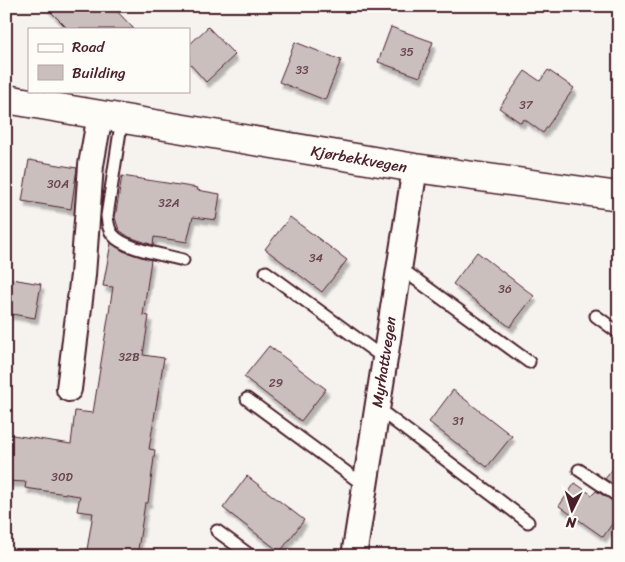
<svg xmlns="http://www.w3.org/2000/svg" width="625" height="562" font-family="Sriracha,sans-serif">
<defs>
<filter id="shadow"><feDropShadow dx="3" dy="5.5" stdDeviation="1" flood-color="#0004"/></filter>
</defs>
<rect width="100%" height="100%" fill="#f6f3ef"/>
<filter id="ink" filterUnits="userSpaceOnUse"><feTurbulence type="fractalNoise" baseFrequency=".02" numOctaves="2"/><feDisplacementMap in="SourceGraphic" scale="10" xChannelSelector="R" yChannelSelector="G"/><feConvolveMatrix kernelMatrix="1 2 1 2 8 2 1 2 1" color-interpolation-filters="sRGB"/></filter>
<g filter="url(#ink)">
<path fill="#cbbfbe" stroke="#4a1f2b" filter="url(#shadow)" d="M45,6h67l22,23h-66z
M208,27l27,28 -29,27 -17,-19v-18z
M391,27l42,15 -13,35 -42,-15z
M295,42l46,18 -16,40 -46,-18z
M548,70l26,18 -31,45 -19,-14 -3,4 -22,-15 26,-37 15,10z
M29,160l48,8 -6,41 -49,-8z
M122,176l76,12 -1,2 23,4 -4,26 -23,-3 -6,25 -33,-5 -1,8 -24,-8 -10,-7 -4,-12z
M290,217l57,43 -25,32 -57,-43z
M111,243l12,8 28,9 -8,55 6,1 -6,39 21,3 -15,91 6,1 -7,53h-3l-8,53h-51l7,-43 -16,-2 3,-15 -55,-8 1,-6 -20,-1v-47l65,10 4,-33 18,2 20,-126 -10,-1z
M477,252l57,44 -24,31 -57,-43z
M6,278l35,6 -6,34 -29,-5z
M269,346l57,43 -25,32 -57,-44z
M453,390l59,46 -25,31 -58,-45z
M619,461v27l-14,-9z
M247,476l57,44 -24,32 -57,-44z
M575,483l17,12 4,-4 23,13v10l-16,23 -44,-31z"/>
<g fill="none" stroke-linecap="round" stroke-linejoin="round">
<g stroke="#4a1f2b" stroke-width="15">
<path id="lane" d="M122,118l-15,98c1,7 1,13 6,19 11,14 52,20 70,25
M399,267l130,95
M266,272l119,87
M596,316l23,17
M247,399l118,87
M377,408l151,114
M579,470l40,27
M217,531l34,25"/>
</g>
<g stroke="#4a1f2b" stroke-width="28">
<path id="street" d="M69,389l14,-114 8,-110 9,-50
M354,556l61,-388"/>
</g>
<g stroke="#4a1f2b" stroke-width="31">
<path id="secondary" d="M6,99l409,69 204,28"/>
</g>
<use href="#lane" stroke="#fdfcf7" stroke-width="11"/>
<use href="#street" stroke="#fdfcf7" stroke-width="24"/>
<use href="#secondary" stroke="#fdfcf7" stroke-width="28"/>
</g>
</g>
<g text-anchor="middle" stroke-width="4.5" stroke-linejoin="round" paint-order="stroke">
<g font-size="12" fill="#6a4750">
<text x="407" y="56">35</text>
<text x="302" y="74">33</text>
<text x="526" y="109">37</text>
<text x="58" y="188">30A</text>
<text x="169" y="207">32A</text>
<text x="316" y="262">34</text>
<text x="505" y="293">36</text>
<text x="129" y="361">32B</text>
<text x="276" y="387">29</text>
<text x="458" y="425">31</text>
<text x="62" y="481">30D</text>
</g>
<g font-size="15" fill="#4a1f2b" stroke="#fdfcf7">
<text transform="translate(359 159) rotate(10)" y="5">Kjørbekkvegen</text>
<text transform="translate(384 362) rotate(-81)" y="5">Myrhattvegen</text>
</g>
</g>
<rect width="625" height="562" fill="none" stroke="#fdfcf7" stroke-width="25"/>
<rect x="12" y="12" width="600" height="537" fill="none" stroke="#4a1f2b" stroke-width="2" filter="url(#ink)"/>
<rect x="28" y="28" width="162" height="65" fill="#fdfcf7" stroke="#b5a4a5"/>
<rect x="38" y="44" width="25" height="8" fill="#fdfcf7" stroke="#b5a4a5"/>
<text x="72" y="52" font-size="15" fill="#4a1f2b">Road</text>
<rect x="38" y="65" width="25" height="15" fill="#cbbfbe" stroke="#b5a4a5"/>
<text x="72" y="78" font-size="15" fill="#4a1f2b">Building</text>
<g transform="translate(572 510) rotate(185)" stroke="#fdfcf7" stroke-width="4" paint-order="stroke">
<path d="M0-4L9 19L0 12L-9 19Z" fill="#4a1f2b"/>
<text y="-8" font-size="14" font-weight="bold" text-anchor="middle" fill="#4a1f2b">N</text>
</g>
</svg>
